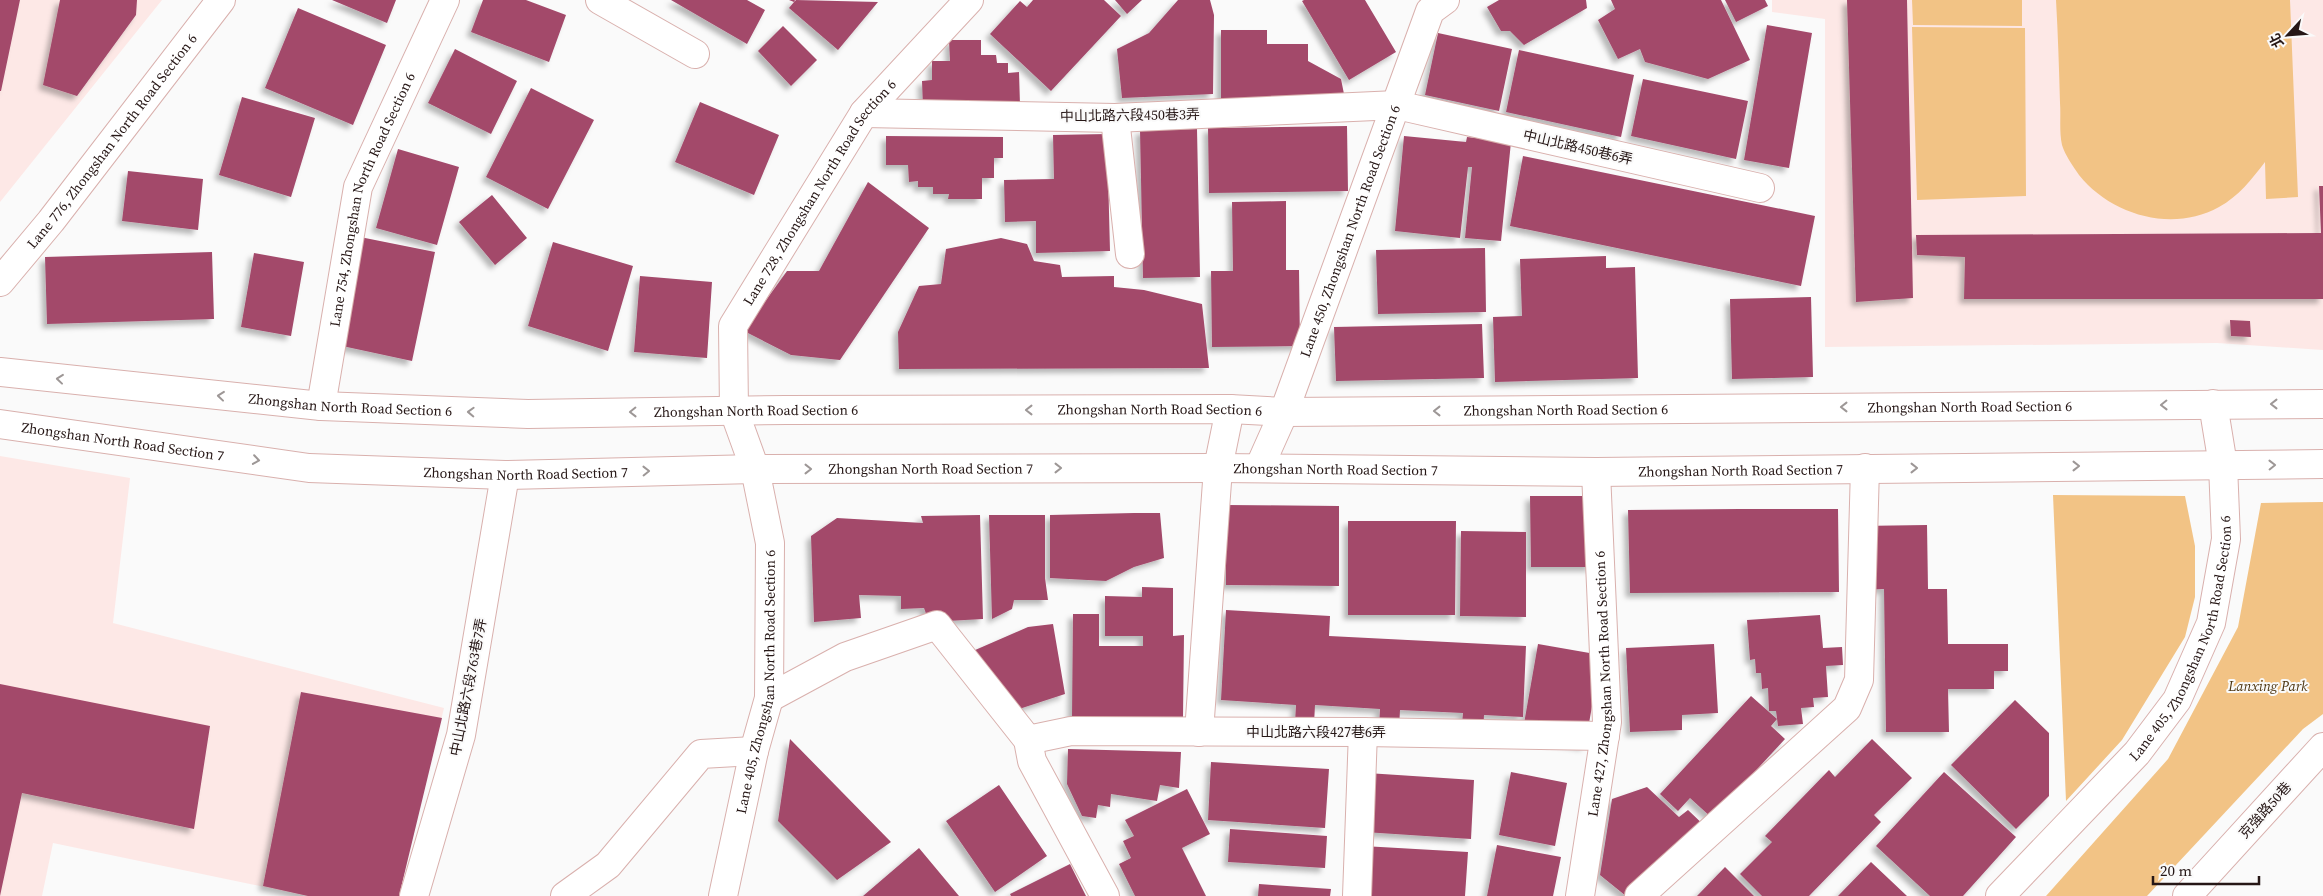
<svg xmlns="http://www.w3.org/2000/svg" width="2323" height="896" font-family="'Source Serif 4','Noto Sans TC',serif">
<defs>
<filter id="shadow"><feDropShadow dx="-4.5" dy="4.5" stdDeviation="2.5" flood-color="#0004"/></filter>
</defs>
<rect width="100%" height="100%" fill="#fafafa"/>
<path fill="#fde8e6" d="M0,0h162l-162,202z
M1772,0h551v350l-106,-7 -392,4v-328l-53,-7z
M0,456l130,22 -17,145 331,85 -46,188h-90l-255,-53 -11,53h-42z"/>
<path fill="#f2c385" d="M1912,0h110v26l-109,-1z
M2056,0h234l8,197 -32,2 -1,-37c-14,18 -26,34 -46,45 -47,26 -108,8 -140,-32 -6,-9 -14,-20 -17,-30 -3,-13 -1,-29 -2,-42 -1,-34 -2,-69 -4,-103z
M1912,27l113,1 1,168 -109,4z
M2053,495l132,1 10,50v51l-10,40 -63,103 -56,61z
M2323,502v212l-20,15 -156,167h-101l122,-137 70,-132 23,-124z"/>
<path fill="#a3496b" filter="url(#shadow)" d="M0,0h20l-19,91h-1z
M60,0h77l-1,15 -59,81 -34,-11z
M332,0h64l-9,23z
M483,0h43l40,15 -17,47 -78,-30z
M671,0h76l18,10 -18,34z
M789,0h6l-1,2 2,-2 82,2 -40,48 -49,-42 5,-6z
M1033,0h71l17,16 -70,75 -61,-57 30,-33 7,6z
M1115,0h27l-15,14z
M1178,0h32l4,15 -1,79 -91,4 -5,-49 32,-16z
M1304,0h61l31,52 -47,28 -47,-79z
M1499,0h87l1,8 -63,37 -14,-14h-9l-14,-24z
M1611,0h110l29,60 -42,19 -63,-17 -5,-13 -22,10 -20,-39 17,-11z
M1725,0h40l3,6 -32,16z
M1847,0h60l6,298 -57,4z
M298,8l88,37 -33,80 -88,-37z
M1767,25l45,8 -23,135 -45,-8z
M783,26l34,34 -26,26 -33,-35z
M1221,30h46v14h41v17l33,18 3,15 -123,10z
M1438,33l74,16 -13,62 -74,-16z
M949,40h32v15h15l1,8h11v10l11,-1 1,33 -97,2 -1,-26 10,-1v-19h18z
M455,49l62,32 -26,53 -63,-31z
M1519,50l115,25 -13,62 -115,-25z
M1643,79l105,22 -12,58 -105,-23z
M531,88l63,32 -46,89 -62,-32z
M242,97l73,21 -24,79 -72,-22z
M700,102l79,33 -25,60 -79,-33z
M1347,126l1,65 -139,2 -1,-65z
M1197,129l3,148 -57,1 -3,-148z
M1107,134l3,117 -74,2v-32l-31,1 -1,-42 50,-1 -1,-44z
M886,136l117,1v21h-9v20h-12v21h-34l1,-5h-16v-7h-15v-6l-9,1 -1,-17h-22z
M1404,136l62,6 1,-5 44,5 -10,99 -36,-3 7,-71h-4l-8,71 -65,-7z
M398,149l61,18 -22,78 -61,-17z
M1523,156l292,60 -14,70 -291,-60z
M128,171l75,8 -5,51 -76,-9z
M868,182l61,46 -89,132 -49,-5 -47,-24 43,-60h32z
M2319,186h4v113h-359l1,-42 -48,-2 -1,-20 405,-2z
M492,195l35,43 -32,27 -36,-43z
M1286,201v69h13l1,76 -88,1 -1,-76h22l-1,-69z
M355,236l80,16 -23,109 -79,-17z
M1001,238l26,6 7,17 26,4 2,12 52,-1v11l30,3 58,14 7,64 -310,1 -1,-37 21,-46 22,-2 5,-35z
M553,242l80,24 -25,85 -80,-25z
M1485,248l1,64 -108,2 -2,-64z
M212,252l2,67 -167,5 -2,-67z
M254,253l50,9 -13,74 -50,-9z
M1606,256v12l29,-1 3,111 -143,4 -2,-65 29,-1 -2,-57z
M640,276l72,6 -5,76 -73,-6z
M1811,297l2,80 -81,2 -2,-80z
M2230,320l20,1 1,16 -20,-1z
M1482,324l2,54 -148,3 -2,-54z
M1530,496h61l1,71h-61z
M1226,505l113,1v80l-113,-1z
M1739,509h99l1,83 -209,1 -2,-83z
M1134,513h26l4,45 -30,9 -28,14 -56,-3v-63z
M980,515l3,104 -54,3 -5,-14 -23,1v-13l-42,-1 2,23 -47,4 -3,-86 26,-18 86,5 -2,-7z
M989,515h56v63l3,22h-34l-2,9 -20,10z
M1348,521h108l-1,94h-107z
M1927,525l1,64h19l1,55h60v27h-14v18h-46l1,43h-63l-2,-143 -24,1 -1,-64z
M1461,531l65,1v85l-66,-1z
M1142,587l31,1v48l11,-1 -1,82h-111l1,-103h26v32h44v-10h-38v-40l37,1z
M1226,610l104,6 -1,20 197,10 -3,71 -39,-2 -1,20 -22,-1 2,-21 -63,-3 -1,19 -20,-1 1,-19 -65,-4 -1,19 -19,-1 1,-18 -75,-5z
M1820,615l3,33 19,-1 1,18 -17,1 2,31 -15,1 1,9 -13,1 2,16 -25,2 -2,-15h-7l-1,-23 -6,1 -1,-16h-5l-1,-14 -5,1 -3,-40z
M1053,624l12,70 -49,16 -50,-56 62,-27z
M1538,644l63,11 -16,91 -63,-11z
M1714,644l4,69 -36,2v15l-52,2 -4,-84z
M0,684l210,42 -16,103 -172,-36 -22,103z
M301,692l141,26 -43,178h-91l-45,-10z
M1751,696l26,23 -6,7 14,13 -73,79 -22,-20 -12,13 -18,-17z
M2015,700l34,33v63l-33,33 -65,-64z
M790,739l101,103 -54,38 -59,-59z
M1872,739l40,39 -38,37 7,7 -72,74h-47l-22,-22 32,-32 -7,-6 64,-66 6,7z
M1068,749l113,3 -2,36 -19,-3 -3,16 -46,-7 -1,13 -12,-2 -2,13 -14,-2 -15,-32z
M1211,762l118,7 -4,59 -117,-8z
M1511,772l56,11 -12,63 -56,-11z
M1944,772l72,65 -53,59h-33l-54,-50z
M1367,773l107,7 -3,59 -107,-7z
M999,785l48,71 -52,36 -49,-71z
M1647,787l32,30 9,-7 20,19 -75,67h-7l-26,-21 12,-76z
M1187,789l23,45 -28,14 24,48h-71l-16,-32 12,-6 -8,-17 11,-5 -9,-16z
M1230,829l97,7 -2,32 -97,-6z
M1497,845l64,12 -8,39h-66z
M1363,846l105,6 -3,44h-105z
M919,848l40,48h-96z
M1871,862l36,34h-69z
M1070,864l16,32h-75l-1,-2z
M1725,867l29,29h-57z
M1259,884l72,5 -1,7h-72z"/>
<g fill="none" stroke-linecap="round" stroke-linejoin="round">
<g stroke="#d9b0ad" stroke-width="30">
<g id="minor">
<path d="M600,0l95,54"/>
<path d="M864,113l251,5 282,-13 363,83"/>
<path d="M1115,118l15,136"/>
<path id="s1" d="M0,282l51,-61 170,-221"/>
<path id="s2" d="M321,406l37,-219 87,-187"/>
<path id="s3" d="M1259,468l25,-56 146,-401 15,-11"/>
<path d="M769,698l76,-41 92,-32 91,115 4,21 73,135"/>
<path d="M1199,732l19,-264 12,-59"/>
<path d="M1028,740l43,-9 292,1 242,4"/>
<path d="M414,896l47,-161 44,-260"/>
<path d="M565,896l43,-31 93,-111 53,-3"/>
<path id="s4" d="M723,896l31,-145 15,-53 1,-155 -15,-74 -21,-58 -1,-85 131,-213 105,-113"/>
<path d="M1357,896l6,-164"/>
<path id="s5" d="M1580,896l27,-174 -11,-250"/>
<path d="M1639,896l208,-188 12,-28 6,-212"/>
<path id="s6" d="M2000,896l137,-143 40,-53 34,-77 15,-84 -3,-74 -10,-61"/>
<path d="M2187,896l136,-149"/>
</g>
</g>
<g stroke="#d9b0ad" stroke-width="30">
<g id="major">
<path id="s7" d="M0,372l321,34 207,8 258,-4 444,-1 54,3 1039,-8"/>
<path id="s8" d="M0,424l309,44 196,7 250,-6 463,-1 378,4 727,-8"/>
</g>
</g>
<use href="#minor" stroke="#fff" stroke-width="28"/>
<use href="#major" stroke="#fff" stroke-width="28"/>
</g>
<defs><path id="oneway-chevron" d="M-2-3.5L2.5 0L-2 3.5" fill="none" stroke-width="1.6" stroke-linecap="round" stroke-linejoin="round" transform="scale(1.25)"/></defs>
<g stroke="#9d9796">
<use href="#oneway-chevron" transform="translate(60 379) rotate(-174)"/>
<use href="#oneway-chevron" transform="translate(221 396) rotate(-174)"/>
<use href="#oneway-chevron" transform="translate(2274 404) rotate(180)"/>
<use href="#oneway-chevron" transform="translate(2164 405) rotate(179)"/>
<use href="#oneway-chevron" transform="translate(1844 407) rotate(180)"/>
<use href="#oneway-chevron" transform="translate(1029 410) rotate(180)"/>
<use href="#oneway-chevron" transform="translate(1437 411) rotate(180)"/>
<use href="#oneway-chevron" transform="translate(471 412) rotate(-178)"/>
<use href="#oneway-chevron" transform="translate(633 412) rotate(179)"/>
<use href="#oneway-chevron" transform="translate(256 460) rotate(8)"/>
<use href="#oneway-chevron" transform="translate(2272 465) rotate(-1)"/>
<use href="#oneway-chevron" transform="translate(2076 466)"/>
<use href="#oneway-chevron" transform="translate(1058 468)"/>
<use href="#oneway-chevron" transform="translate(1914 468)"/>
<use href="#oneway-chevron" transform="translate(808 469)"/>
<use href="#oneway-chevron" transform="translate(646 471) rotate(-1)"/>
</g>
<g text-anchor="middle" stroke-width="4" stroke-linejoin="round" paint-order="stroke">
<g font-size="14" fill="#261716" stroke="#fafafa">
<text transform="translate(1130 115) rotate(-1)" y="5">中山北路六段450巷3弄</text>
<text dy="5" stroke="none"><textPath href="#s1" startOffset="180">Lane 776, Zhongshan North Road Section 6</textPath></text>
<text transform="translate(1578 147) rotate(13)" y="5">中山北路450巷6弄</text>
<text dy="5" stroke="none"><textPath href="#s4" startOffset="740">Lane 728, Zhongshan North Road Section 6</textPath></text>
<text dy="5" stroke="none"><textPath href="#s2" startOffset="214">Lane 754, Zhongshan North Road Section 6</textPath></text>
<text dy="5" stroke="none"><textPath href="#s3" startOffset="254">Lane 450, Zhongshan North Road Section 6</textPath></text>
<text dy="5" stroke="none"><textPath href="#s7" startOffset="352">Zhongshan North Road Section 6</textPath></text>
<text dy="5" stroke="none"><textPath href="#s7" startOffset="1972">Zhongshan North Road Section 6</textPath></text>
<text dy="5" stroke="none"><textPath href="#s7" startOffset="1162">Zhongshan North Road Section 6</textPath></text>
<text dy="5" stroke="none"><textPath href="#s7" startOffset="1568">Zhongshan North Road Section 6</textPath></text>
<text dy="5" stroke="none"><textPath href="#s7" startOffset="758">Zhongshan North Road Section 6</textPath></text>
<text dy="5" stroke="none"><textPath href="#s8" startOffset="124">Zhongshan North Road Section 7</textPath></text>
<text dy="5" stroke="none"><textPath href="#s8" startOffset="934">Zhongshan North Road Section 7</textPath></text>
<text dy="5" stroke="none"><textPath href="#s8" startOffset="1339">Zhongshan North Road Section 7</textPath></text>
<text dy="5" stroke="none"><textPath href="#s8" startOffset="1744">Zhongshan North Road Section 7</textPath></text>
<text dy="5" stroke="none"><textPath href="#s8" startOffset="529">Zhongshan North Road Section 7</textPath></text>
<text dy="5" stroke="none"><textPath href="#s6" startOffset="324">Lane 405, Zhongshan North Road Section 6</textPath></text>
<text dy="5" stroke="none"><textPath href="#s4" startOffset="218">Lane 405, Zhongshan North Road Section 6</textPath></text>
<text dy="5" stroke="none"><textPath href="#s5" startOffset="214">Lane 427, Zhongshan North Road Section 6</textPath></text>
<text transform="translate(468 687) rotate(-79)" y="5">中山北路六段763巷7弄</text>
<text x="1316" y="737">中山北路六段427巷6弄</text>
<text transform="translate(2265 810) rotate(-48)" y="5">克強路50巷</text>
</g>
<g font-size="14" font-style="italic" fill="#4d3510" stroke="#fafafa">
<text x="2268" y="691">Lanxing Park</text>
</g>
</g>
<g transform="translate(2288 35) rotate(244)" stroke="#fafafa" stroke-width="4" paint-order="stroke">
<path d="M0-4L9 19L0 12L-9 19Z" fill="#261716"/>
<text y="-8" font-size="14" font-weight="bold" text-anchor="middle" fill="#261716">北</text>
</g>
<path d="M2153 876v8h106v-8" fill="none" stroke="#261716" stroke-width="2.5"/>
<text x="2160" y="876" font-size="15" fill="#261716" stroke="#fafafa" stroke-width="4" paint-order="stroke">20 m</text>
</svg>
